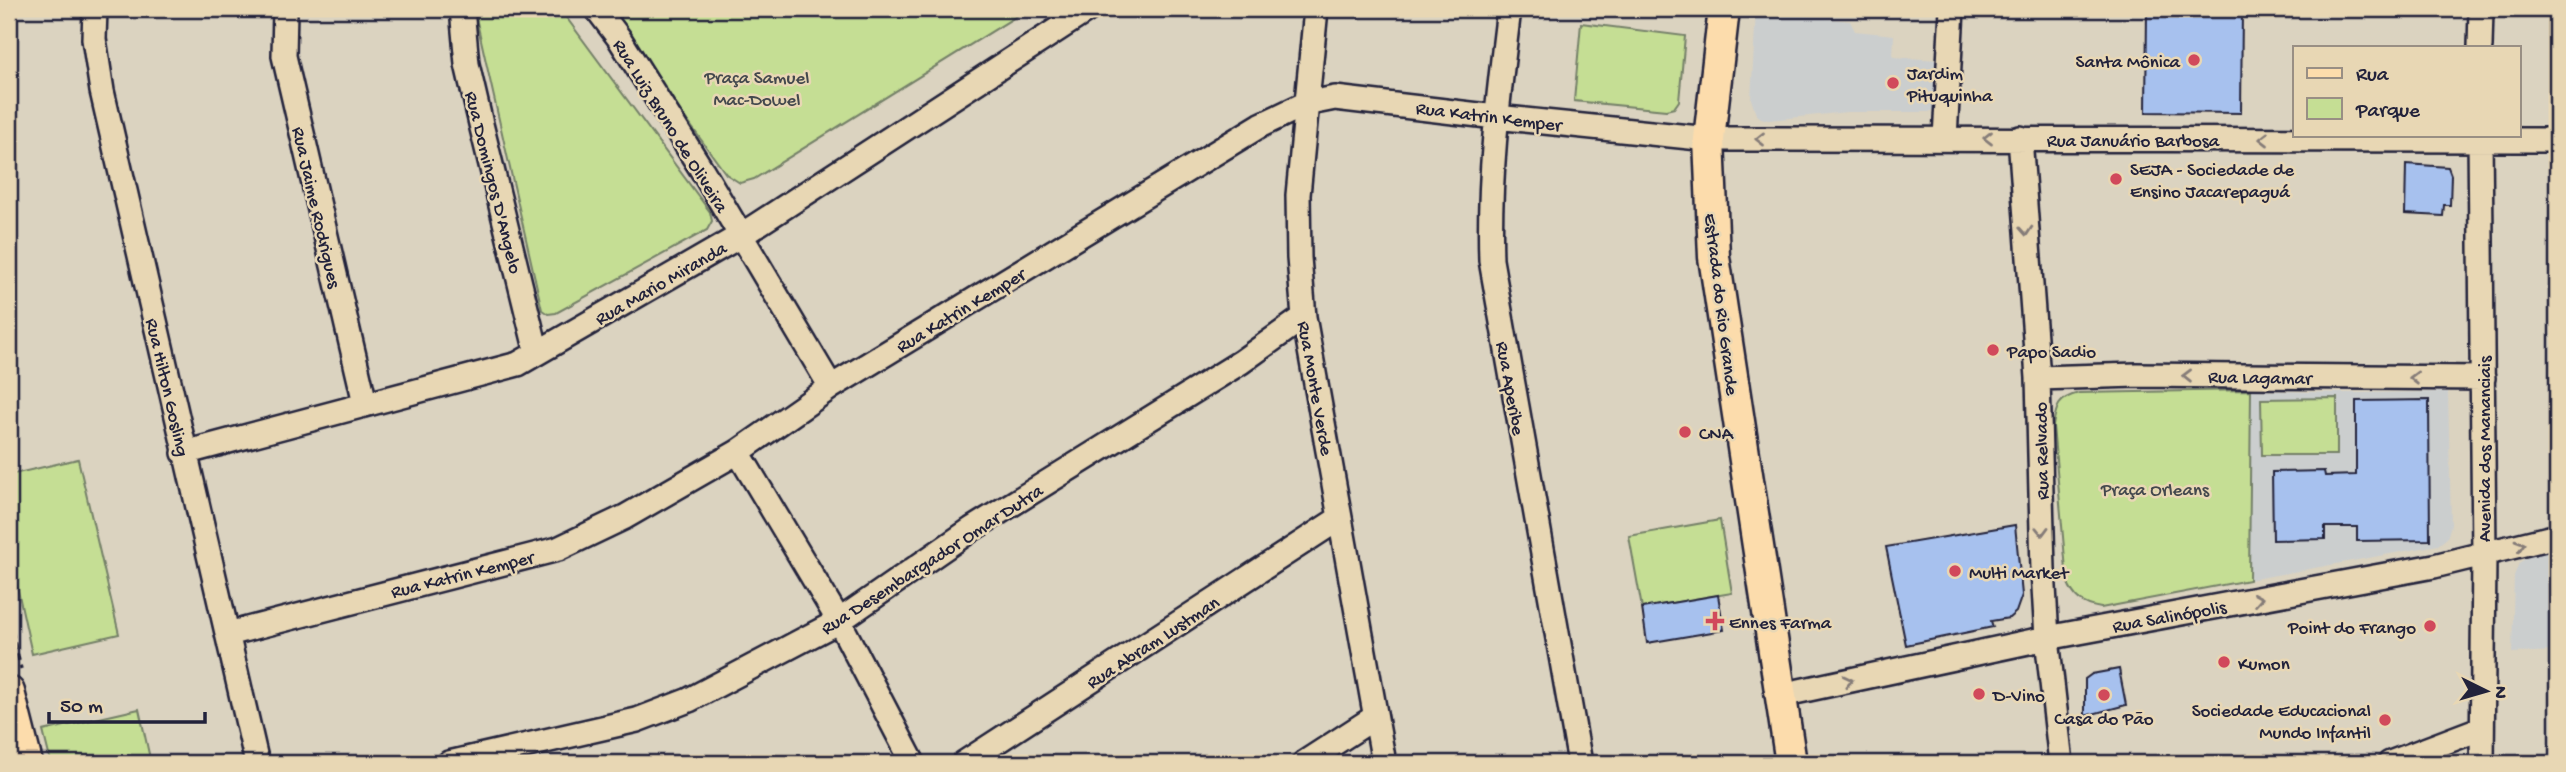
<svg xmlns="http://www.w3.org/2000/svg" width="2566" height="772" font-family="'Gochi Hand',sans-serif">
<rect width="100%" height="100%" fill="#dbd3c0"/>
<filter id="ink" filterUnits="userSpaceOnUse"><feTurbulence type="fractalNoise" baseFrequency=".0143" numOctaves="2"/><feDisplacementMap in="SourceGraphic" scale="14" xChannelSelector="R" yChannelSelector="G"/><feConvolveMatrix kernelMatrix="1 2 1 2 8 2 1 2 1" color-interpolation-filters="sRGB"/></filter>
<g filter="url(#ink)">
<path fill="#cbcece" d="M1756,10l94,11 5,10 39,4 -1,22 45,3 -4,49 -5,3h-82l-78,8 -8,-2 -5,-4 -5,-15z
M2251,390l90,3 107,-1 3,133 -4,13 -9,7 -189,35z
M2557,548v103l-45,2 2,-77 5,-13 10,-7z"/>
<path fill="#c5de94" stroke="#748068" stroke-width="2" d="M474,9h86l150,203 2,9 -5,9 -151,83 -8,1 -6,-4z
M606,9h422l-274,170 -14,4 -14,-9z
M1581,23l104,13 -6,65 -5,7 -8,2 -92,-9z
M2251,390l-2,190 -148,28c-19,-3 -27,-10 -34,-27l-14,-155c3,-19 5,-28 26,-33z
M2337,398v57h-75l-1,-56z
M78,459l41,175 -87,20 -23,-104v-75z
M1720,520l12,73 -90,15 -13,-72z
M139,709l12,54h-100l-8,-32z"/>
<path fill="#a7c1ee" stroke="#22223b" stroke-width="2" d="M2147,9h95l-1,104 -95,-1z
M2406,164l42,3 3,8 -1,30h-6l-1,11 -38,-2z
M2429,400l1,140 -73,1v-14h-32v12l-52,1 -1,-68 52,-1 1,5 31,-1v-74z
M2015,525l7,70 -6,17 -7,6 -18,3 2,6 -87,18 -20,-98z
M1718,595l6,35 -77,13 -5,-35z
M2119,669l7,36 -41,11v-37l7,-5z"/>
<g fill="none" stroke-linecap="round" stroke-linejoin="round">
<g stroke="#22223b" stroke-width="28">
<path id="minor" d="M95,9l-1,30 8,52 155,672
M285,9l-1,47 81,347
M462,9l5,55 14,60 56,229
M597,9l22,29 83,132 129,217
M1316,9l-18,186 1,63 5,59 80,446
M1509,9c-10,83 -21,167 -18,251l89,503
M2480,47l1,-38
M2480,135l4,421 -2,207
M1945,138l7,-129
M2020,138l18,240 5,192 4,68 14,125
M2038,378l99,-3 346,3
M738,452l101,169 74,142
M184,453l334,-89 222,-128 349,-227
M228,634l330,-85 67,-32 113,-65 93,-65 430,-262 44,-21 30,-6 161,19 213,22 848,1
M1781,695l266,-57 387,-72 123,-30
M449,763l188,-43 52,-20 150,-79 133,-92 269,-167 63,-45
M964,763l376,-245
M1304,763l71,-46
M2390,763l92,-35"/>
</g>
<g stroke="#22223b" stroke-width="35">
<path id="major" d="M1724,9l-15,130 5,118 77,506
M9,692l18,71"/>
</g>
<path stroke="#22223b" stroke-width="3.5" stroke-dasharray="7 5" stroke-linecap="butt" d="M9,619l12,50"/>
<use href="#minor" stroke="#e8d7b4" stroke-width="23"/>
<use href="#major" stroke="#fcdcac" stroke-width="30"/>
</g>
<defs><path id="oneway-chevron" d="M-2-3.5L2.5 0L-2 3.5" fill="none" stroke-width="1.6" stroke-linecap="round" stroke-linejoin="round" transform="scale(1.75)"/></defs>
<g stroke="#857c78">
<use href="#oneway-chevron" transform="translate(1988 138) rotate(-180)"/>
<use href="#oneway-chevron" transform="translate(1760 139) rotate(-180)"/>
<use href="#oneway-chevron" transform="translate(2264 139) rotate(180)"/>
<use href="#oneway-chevron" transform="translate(2026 231) rotate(86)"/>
<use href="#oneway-chevron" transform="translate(2187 376) rotate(-179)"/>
<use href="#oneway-chevron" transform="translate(2414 378) rotate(-179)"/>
<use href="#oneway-chevron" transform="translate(2042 531) rotate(89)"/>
<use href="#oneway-chevron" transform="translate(2520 545) rotate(-16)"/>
<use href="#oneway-chevron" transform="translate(2258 599) rotate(-10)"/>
<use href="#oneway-chevron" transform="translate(1848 681) rotate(-12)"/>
</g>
</g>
<g fill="#d1495b" stroke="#e8d7b4" stroke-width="2.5">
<circle cx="2194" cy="60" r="7"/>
<circle cx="1893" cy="83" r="7"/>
<circle cx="2116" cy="179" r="7"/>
<circle cx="1993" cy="350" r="7"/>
<circle cx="1685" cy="432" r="7"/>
<circle cx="1955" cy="571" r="7"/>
<path d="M1711.5 610.5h7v7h7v7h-7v7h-7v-7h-7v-7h7z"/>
<circle cx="2430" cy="626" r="7"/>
<circle cx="2224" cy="662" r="7"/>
<circle cx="1979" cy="694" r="7"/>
<circle cx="2104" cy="695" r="7"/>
<circle cx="2385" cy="720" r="7"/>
</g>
<g text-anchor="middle" stroke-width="5" stroke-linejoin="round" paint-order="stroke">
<g font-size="19" fill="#22223b" stroke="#e8d7b4" text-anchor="start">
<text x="2180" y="67" text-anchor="end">Santa Mônica</text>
<text x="1907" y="79">Jardim<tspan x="1907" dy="22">Pituquinha</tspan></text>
<text x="2130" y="175">SEJA - Sociedade de<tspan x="2130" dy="22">Ensino Jacarepaguá</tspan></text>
<text x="2007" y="357">Papo Sadio</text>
<text x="1699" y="439">CNA</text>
<text x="1969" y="578">Multi Market</text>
<text x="1729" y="628">Ennes Farma</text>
<text x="2416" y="633" text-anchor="end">Point do Frango</text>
<text x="2238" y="669">Kumon</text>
<text x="1993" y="701">D-Vino</text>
<text x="2371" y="716" text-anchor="end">Sociedade Educacional<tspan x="2371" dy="22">Mundo Infantil</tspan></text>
<text x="2104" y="724" text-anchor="middle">Casa do Pão</text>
</g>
<g font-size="19" fill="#43484d" stroke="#e8d7b4">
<text x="757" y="83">Praça Samuel<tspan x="757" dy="22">Mac-Dowel</tspan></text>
<text x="2155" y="495">Praça Orleans</text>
</g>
<g font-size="19" fill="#22223b" stroke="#e8d7b4">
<text transform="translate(1489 115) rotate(7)" y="7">Rua Katrin Kemper</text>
<text transform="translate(672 125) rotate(58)" y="7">Rua Luiz Bruno de Oliveira</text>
<text x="2133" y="146">Rua Januário Barbosa</text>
<text transform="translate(495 182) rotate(76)" y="7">Rua Domingos D'Angelo</text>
<text transform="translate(318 207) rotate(77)" y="7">Rua Jaime Rodrigues</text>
<text transform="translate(660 282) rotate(-30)" y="7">Rua Mario Miranda</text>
<text transform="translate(1723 304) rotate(83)" y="7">Estrada do Rio Grande</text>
<text transform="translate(960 309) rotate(-31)" y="7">Rua Katrin Kemper</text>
<text transform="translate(2260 376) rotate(1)" y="7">Rua Lagamar</text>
<text transform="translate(169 387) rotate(77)" y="7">Rua Hilton Gosling</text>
<text transform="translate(1317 388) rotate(80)" y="7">Rua Monte Verde</text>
<text transform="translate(1512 388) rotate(80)" y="7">Rua Aperibe</text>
<text transform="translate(2483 449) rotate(-90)" y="7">Avenida dos Mananciais</text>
<text transform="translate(2040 451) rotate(-91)" y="7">Rua Relvado</text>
<text transform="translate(931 558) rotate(-33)" y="7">Rua Desembargador Omar Dutra</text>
<text transform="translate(462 573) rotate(-14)" y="7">Rua Katrin Kemper</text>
<text transform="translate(2169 615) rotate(-10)" y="7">Rua Salinópolis</text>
<text transform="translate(1152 641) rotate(-33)" y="7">Rua Abram Lustman</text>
</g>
</g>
<rect width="2566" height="772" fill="none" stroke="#e8d7b4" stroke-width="35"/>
<rect x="18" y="18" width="2531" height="737" fill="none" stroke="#22223b" stroke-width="2.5" filter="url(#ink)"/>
<rect x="2293" y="46" width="228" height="91" fill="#e8d7b4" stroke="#998f84" stroke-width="2"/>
<rect x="2307" y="68" width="35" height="10" fill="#fcdcac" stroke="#998f84" stroke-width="2"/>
<text x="2356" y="80" font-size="21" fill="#22223b">Rua</text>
<rect x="2307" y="98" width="35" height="21" fill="#c5de94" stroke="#998f84" stroke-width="2"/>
<text x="2356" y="116" font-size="21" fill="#22223b">Parque</text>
<g transform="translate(2486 691) rotate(95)" stroke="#e8d7b4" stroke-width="5" paint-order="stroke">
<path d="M0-5L12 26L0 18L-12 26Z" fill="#22223b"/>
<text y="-10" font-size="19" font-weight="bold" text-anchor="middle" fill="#22223b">N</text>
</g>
<path d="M49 712v10h156v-10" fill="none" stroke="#22223b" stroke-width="3.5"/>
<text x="60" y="712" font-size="21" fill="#22223b" stroke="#e8d7b4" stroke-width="5" paint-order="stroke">50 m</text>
</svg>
